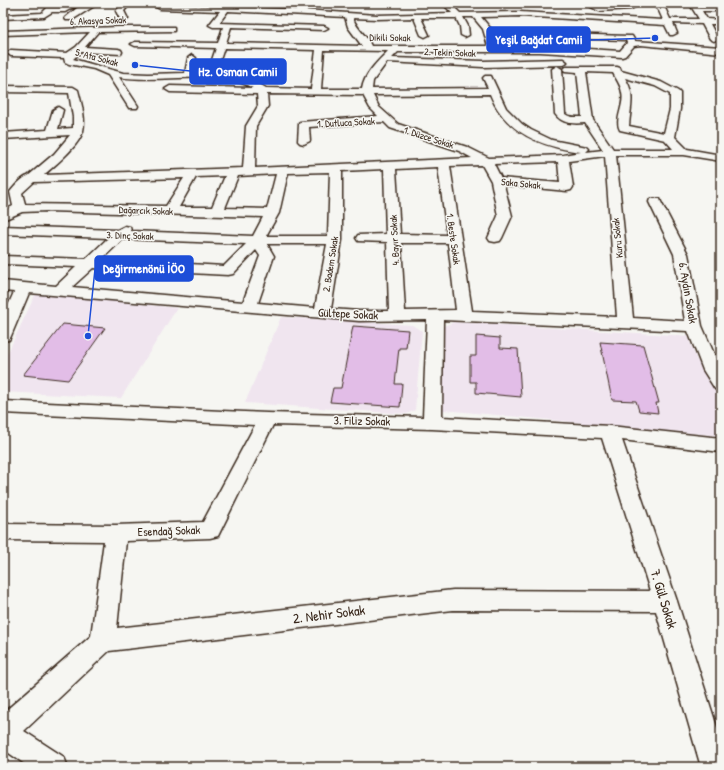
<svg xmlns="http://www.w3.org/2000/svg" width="724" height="770" font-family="'Patrick Hand',sans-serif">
<rect width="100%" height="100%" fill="#f6f6f2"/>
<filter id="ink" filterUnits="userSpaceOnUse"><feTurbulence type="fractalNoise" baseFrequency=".025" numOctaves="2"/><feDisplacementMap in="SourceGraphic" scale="8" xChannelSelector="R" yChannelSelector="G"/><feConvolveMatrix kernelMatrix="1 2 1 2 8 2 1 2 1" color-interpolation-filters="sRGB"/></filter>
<g filter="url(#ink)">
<path fill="#f0e5ef" d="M36,293l141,15 -56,90 -118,-6v-29z
M281,317l131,8 10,6 -7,79 -8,4 -162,-11z
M454,322l234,14 9,24 24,39v37l-278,-26 1,-84z"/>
<path fill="#e2bde7" stroke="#3b2a1e" d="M63,324l42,4 -37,52 -45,-5z
M353,326l55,4 -2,18h-7l-4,36h7l-2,23 -70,-5 3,-14h8z
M476,336l24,2v10l18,1 3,48 -45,-4v-11h-6v-26h6z
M600,342l43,3 16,58h-3l2,10 -19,-2 -3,-10 -24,-1z"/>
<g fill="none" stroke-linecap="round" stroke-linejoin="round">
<g stroke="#3b2a1e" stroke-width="3">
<path id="minor" d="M71,3h10l-16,9h-13l-8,5 -41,2v-4l39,-2 5,-5h14z
M89,3h10l-27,17h-6l-1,-2 12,-10z
M123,3h8l-7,8 4,8 -4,2h-3l-5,-10z
M442,3h8l10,10 60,-1 143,8 -4,-9 -8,-8h8l6,5 5,11h29l-10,-16h8l2,4h22v4h-19l5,8 14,1v4h-11l8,15 -4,2 -4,-2 -8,-15 -29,-1 4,10 -4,2h-3l-5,-10 -145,-9 -39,1 10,12 6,17h43l80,5 7,-8 -1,-3 -67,-2v-4h3l67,2h3l3,5 86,6v6l-80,-8 -7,1 -9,10 -3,1 -82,-5h-142l-6,6 91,3 80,-2 4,3 -4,3 -80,2 -96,-5 -14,19 -1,8 116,-1 -5,-10 2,-2h6l15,32 16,16 9,6 21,10 35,7 2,2 -3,3 17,-2 -18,-27c-12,1 -23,1 -30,-9l-3,-45 5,-3 5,3 3,45c5,4 11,3 17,3l-5,-45 -12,-1 -2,-2 2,-2h52l3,1 1,3 40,11 17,9 2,2v16l-5,28 12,12 34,6v6l-37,-6h-68l17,163 52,3 -11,-67 -25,-52 1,-3h10l1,3 27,52 14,72 19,44v21l-6,-2 -12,-19 -15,-39 -245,-11 -1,97 168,9 111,12v14l-99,-12 55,161 44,139v27h-20l-45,-156 -203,-1 -344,41 -85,80 40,26 4,10h-39l-26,-18v-36l88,-77 13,-95 -101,-1v-16l113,1 87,-3 52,-97 -252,-12v-12l264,12 156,4 4,-97 -68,1 -330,-28 -18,43 -2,4 -6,1v-24l11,-25 -11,-1v-10l53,5 20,-19 -73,-3v-8l83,3 22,-21 -105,-4v-8l114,4 8,-4 5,1 1,4 122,5 10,-19 -216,-6 -25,1 -19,8v-9l10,-5 -3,-14c4,-5 13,-15 18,-16l26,-22 16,-19 -67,4v-6l44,-3 6,-20 5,-3 5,3 -5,19 15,-1v-11l-4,-24 -66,-1v-6l70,1 5,3c3,12 8,28 5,41 -4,15 -27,33 -39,44l199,-7 3,-42 12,-20 -1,-12 -87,-2 -5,-3 5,-3 83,2c-37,-20 -92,-4 -134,-11l19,29 -1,2h-8l-21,-33 -14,-6 -25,-5 -4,-2 -1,-4 -53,-2 -4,-3 4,-3 56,3 9,-6 14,-15 -87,3v-4l116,-4h55v4l-76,1 -13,15 33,2 3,1 1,2 -1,2 -40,-2 -8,7 50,14 25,1 37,-1 3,-15 4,-3 4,3 -2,15h18v-13l4,-12 -81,-2 -4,-2 4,-2 83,1 5,-16h-10l-4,-2 11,-14 -60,-2 -4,-2 1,-2 132,4 88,6 75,-2zM228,11l117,6 3,10 14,19 -136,-3 5,-16 93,3 4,-2 -4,-2 -105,-3zM463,17h10l10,12 5,17h-117c-4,-11 -14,-16 -18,-28l24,1 37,-1 7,17 4,2 4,-2 -8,-17h35l4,8 1,9 4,2 4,-2 -1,-9zM224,48l92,2 -5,39 -45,-1 -12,-7 -16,-5 -17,-3 -1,-13zM324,50l64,1c-10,10 -24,23 -26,38h-41zM586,72l27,1c3,6 8,12 9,20 3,12 -8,27 -2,37l45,10 8,9h-60l-20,-29zM625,78l30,8 15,8v15l-6,24 -35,-7c1,-18 7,-31 -4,-48zM267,94l96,1 7,13 8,8 -78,6 -1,2 -1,17 2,2 4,1 6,-3 -1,-14 75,-5 6,6 69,23 13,7 -217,10 1,-42 12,-20zM490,94c15,39 52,53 91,58l-18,3 -74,3 -22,-11 -69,-23 -19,-17 -6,-12zM605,156l12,161 -145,-6 -22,-145 32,-1 9,16 7,35 -10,22 2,3 5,1 5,-1 2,-3 10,-22 -8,-31 63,6 4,-1 2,-3 -4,-26zM558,162l2,21 -59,-5 -7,-14zM438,167l9,68 -47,-1 -4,-65zM384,169l2,65 -28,1 -2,3 2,3 29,1 2,69h-30l-28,-2 11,-69v-69zM330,172l-2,64h-62l13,-23 9,-40zM276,174l-9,35 -42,-1 13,-32zM225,176l-13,31h-33l17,-30zM184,178l-18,28 -141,-2 -3,-11 12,-11zM123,239l123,5 -22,22 -122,-7zM401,243h47l8,67 -51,1zM267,244h60l-12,64 -57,-5 16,-47zM256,250l4,6 -17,46 -171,-15 21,-19 135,7 5,-1zM273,425l159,4 170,9 48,153 -197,-1 -336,38 9,-87 84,-3 8,-2z
M583,3h10l7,4 31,-2 4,2 -4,2 -32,2z"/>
</g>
<use href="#minor" fill="#f6f6f2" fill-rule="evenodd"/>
</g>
</g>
<g text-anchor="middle" stroke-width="3" stroke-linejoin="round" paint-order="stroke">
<g font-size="10" fill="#3b2a1e" stroke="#f6f6f2">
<text transform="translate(98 20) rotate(-2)" y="4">6. Akasya Sokak</text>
<text transform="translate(390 37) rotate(1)" y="4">Dikili Sokak</text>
<text transform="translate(450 52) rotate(2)" y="4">2. Tekin Sokak</text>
<text transform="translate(97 57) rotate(15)" y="4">5. Ata Sokak</text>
<text transform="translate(346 122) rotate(-3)" y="4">1. Dutluca Sokak</text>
<text transform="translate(429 137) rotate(18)" y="4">1. Düzce Sokak</text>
<text transform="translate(521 183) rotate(6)" y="4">Saka Sokak</text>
<text transform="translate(146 210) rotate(2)" y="4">Dağarcık Sokak</text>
<text transform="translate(130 235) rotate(2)" y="4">3. Dinç Sokak</text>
<text transform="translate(617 238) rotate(-96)" y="4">Kuru Sokak</text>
<text transform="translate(454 239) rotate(82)" y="4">1. Beste Sokak</text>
<text transform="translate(394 240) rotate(-93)" y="4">4. Bayır Sokak</text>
<text transform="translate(330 264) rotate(-81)" y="4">2. Badem Sokak</text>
</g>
<g font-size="12" fill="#3b2a1e" stroke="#f6f6f2">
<text transform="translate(688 293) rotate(80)" y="4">6. Aydın Sokak</text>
<text transform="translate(348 314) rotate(3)" y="4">Gültepe Sokak</text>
<text transform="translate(362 421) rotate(1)" y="4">3. Filiz Sokak</text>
<text transform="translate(169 531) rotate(-2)" y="4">Esendağ Sokak</text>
</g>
<g font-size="14" fill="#3b2a1e" stroke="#f6f6f2">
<text transform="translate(664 599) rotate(73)" y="5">7. Gül Sokak</text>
<text transform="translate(329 614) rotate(-7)" y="5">2. Nehir Sokak</text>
</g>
</g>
<path fill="none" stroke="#1d4ed8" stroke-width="1.5" d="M655 38L590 40M135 65L190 71M88 336L95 269"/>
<g fill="#1d4ed8" stroke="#f6f6f2" stroke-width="1.5">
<circle cx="655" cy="38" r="4"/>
<circle cx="135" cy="65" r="4"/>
<circle cx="88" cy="336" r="4"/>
</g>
<g fill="#1d4ed8" stroke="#1d4ed8" stroke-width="1.5">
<rect x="487" y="27" width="103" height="25" rx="4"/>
<rect x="190" y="59" width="96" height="25" rx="4"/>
<rect x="95" y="256" width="98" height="25" rx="4"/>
</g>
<g font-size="13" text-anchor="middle" font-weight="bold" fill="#fff">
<text x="539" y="44">Yeşil Bağdat Camii</text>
<text x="238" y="76">Hz. Osman Camii</text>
<text x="144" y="273">Değirmenönü İÖO</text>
</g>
<rect width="724" height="770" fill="none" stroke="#f6f6f2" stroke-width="16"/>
<rect x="8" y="8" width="708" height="754" fill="none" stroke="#3b2a1e" stroke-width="1.5" filter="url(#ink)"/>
</svg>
